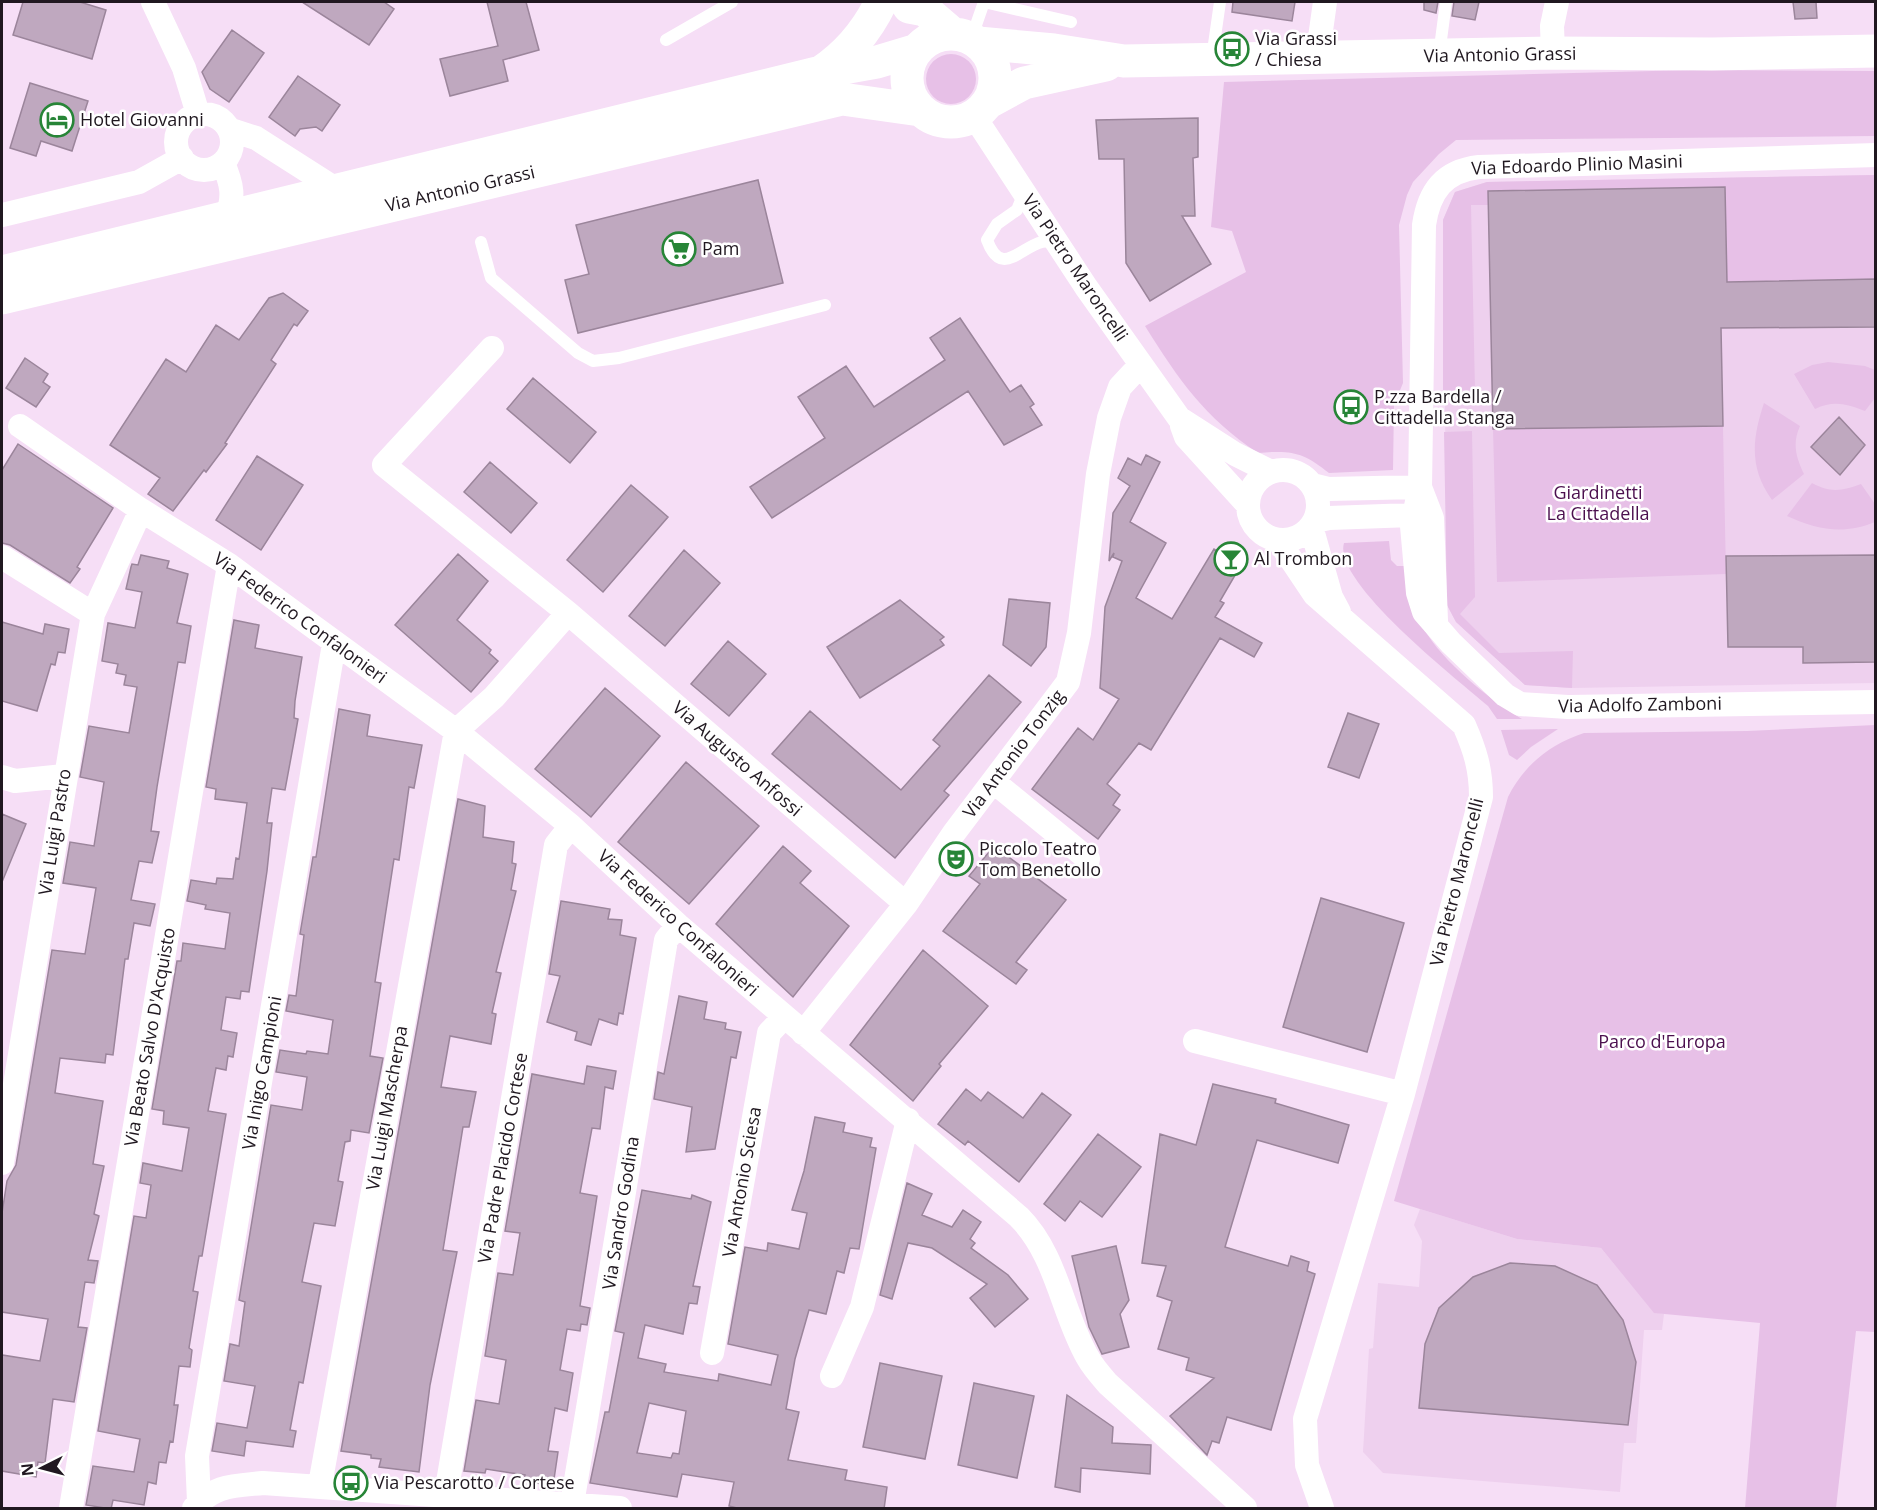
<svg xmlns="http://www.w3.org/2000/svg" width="1877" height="1510" font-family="'Open Sans',sans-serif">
<rect width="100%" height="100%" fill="#f6def6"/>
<path fill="#eed0ee" d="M1875,175v508l-303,5 -47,-3 -69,-63 -9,-17 -4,-385 12,-28 32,-10z
M1420,1209l97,30 84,9 53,64 10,2 -2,16h-18l-8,113h-12l-4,49 -237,-19 -20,-21 6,-103 4,-1 5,-65 41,4 3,-46 -8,-16z"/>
<path fill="#e7c0e7" d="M926 79a25 25 0 1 1 50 0a25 25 0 1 1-50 0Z
M1692,70l183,1v65l-419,4 -17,14 -26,28 -6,13 -8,30 4,158 -9,22 -1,65 -64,3c-26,-21 -37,-23 -71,-20 -54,-36 -79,-73 -113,-127l101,-54 -14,-41 -21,-4 13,-145z
M1875,175v104l-148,3 -3,-95 -236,4 1,14h-18l4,185h-32v-170l12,-28 32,-10z
M1828,362l37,4 10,4v28l-10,13c-19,-7 -31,-11 -50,-2l-21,-35 18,-9z
M1764,403l36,23c-8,18 -4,31 4,48l-32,26c-23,-32 -20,-61 -8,-97z
M1723,426l3,148 -229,8 -4,-153z
M1472,431l3,166 -15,17 39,39 74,-2 -1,37 -47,-3 -69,-63 -9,-17 -3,-173z
M1812,483c18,10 30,8 49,1l14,20v18c-32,13 -57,8 -88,-6z
M1389,541l2,19 6,6h11c4,19 6,46 16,63 18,32 67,72 98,90h-25l-9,-13c-29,-25 -156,-124 -144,-163z
M1875,725v607l-19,-1 -20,177h-91l15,-185 -106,-10 -53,-65 -84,-9 -123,-38 114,-404c16,-32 42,-53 76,-64l163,-2z
M1558,729l-27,18 -14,13 -8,-5 -8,-25z"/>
<path fill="#bfa8bf" stroke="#9b859b" stroke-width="1.5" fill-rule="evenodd" d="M23,2h57l26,8 -14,49 -79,-24z
M302,2h82l10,7 -25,36z
M487,2h39l13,48 -36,10 5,21 -58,15 -10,-37 58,-13z
M1233,2h62l-3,19 -60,-9z
M1424,2h14l-2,11 -12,-3z
M1454,2h25l-4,18 -23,-4z
M1793,2h23l1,16 -22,1z
M232,30l32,23 -35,49 -19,-13 -8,-17z
M298,76l42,29 -18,26 -6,-4 -16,2 -5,7 -26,-19z
M30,83l58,18 -16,50 -31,-10 -5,15 -26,-8z
M1198,118v39l-5,1 2,58h-13l29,48 -61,37 -24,-38 -2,-104h-25l-3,-39z
M758,180l25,103 -205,50 -13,-53 24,-6 -13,-49z
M1725,187l2,95 148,-3v48l-154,1 2,98 -230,3 -5,-238z
M283,293l25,18 -11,15 -3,-2 -23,36 5,4 -51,79 2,1 -21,28 -2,-2 -31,41 -25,-17 12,-16 -50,-33 56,-86 20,13 30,-47 23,15 30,-42z
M960,318l50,74 11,-7 13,19 -4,3 12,18 -38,20 -36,-54 -196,127 -22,-31 75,-49 -27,-41 48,-31 28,41 71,-47 -15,-22z
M25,358l23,16 -5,8 7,5 -14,20 -30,-19z
M533,378l63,54 -26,31 -63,-54z
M1839,417l26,28 -25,30 -29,-28z
M18,444l95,64 -36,59 3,2 -10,14 -60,-38 -8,-2v-73z
M1146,455l14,7 -30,60 36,21 -30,55 36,21 42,-70 27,16 -21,36 4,2 -9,14 47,26 -8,14 -34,-19 -69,112 -12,-7 -32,41 13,11 -7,10 7,5 -22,29 -66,-50 46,-61 15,12 26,-41 -19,-11 5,-81 17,-46 -9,-4 1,-4 -5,8 4,-48 17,-27 -12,-8 10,-20 13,7z
M257,456l46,29 -42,65 -45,-30z
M490,462l47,41 -26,30 -47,-41z
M631,485l37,32 -65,75 -36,-32z
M684,550l36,33 -55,63 -36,-30z
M458,554l30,27 -31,39 34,30 -2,3 9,8 -27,31 -76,-67z
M141,555l28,6 -2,7 21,6 -11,49 14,3 -6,37 -7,-1 -21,125 -6,44 8,1 -7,31 -13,-2 -8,39 24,4 -5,22 -16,-3 -6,36h-3l-12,96 -7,-1 -1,9 -45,-5 -5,35 48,8 -10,63 11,2 -10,48 5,2 -11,44 10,1 -4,22 -9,-1 -7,45 9,1 -13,74 -21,-3 -8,64 -7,-1 -2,15 -34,-6v-116l38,6 8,-42 -46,-7v-99l5,-32 9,-16 36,-215 33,4 11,-66 -33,-5 7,-41 24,4 10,-64 -24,-5 9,-51 40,7 8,-46 -13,-2 2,-10 -10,-2 2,-9 -16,-3 6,-38 27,5 7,-36 -16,-3 5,-22 1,-3 6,1z
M1875,555v107l-72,1v-16h-75l-2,-91z
M1009,599l41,4 -4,44 -15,19 -28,-21z
M900,600l44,37 -4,3 4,5 -84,53 -33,-51z
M234,620l25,5 -4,23 47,9 -7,44 -1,17 4,1 -3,17 -10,54 -13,-2 -5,35h5l-5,48 -18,121 -8,-1 -1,8 -14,-2 -5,33 16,3 -4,24 -5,-1 -2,14 -10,-2 -8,43 18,3 -24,142h-3l-6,35 5,1 -9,56 3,2 -2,17 -11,-1 -5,39h4l-5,37 -3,-1 -4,22 -7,-1 -3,22 -8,-2 -4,23 -31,-5 -2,9 -25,-4 7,-39 41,6 6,-33 -42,-8 36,-215 12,2 5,-33 -11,-2 3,-20 39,8 7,-43 -26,-4 1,-13 -12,-2 25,-148h4l2,-18 42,6 5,-36 -25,-4 1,-4 -19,-4 4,-21 25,4 1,-6 16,1 3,-21 3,1 8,-56 -32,-4 1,-10 -10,-2z
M2,622l41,12 2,-10 24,5 -4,24 -7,-1 -3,13 -4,-1 -14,47 -35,-10z
M728,641l38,33 -37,42 -38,-32z
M989,675l32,27 -77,89 5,4 -54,63 -123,-104 38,-43 91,79 39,-44 -7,-6z
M605,688l55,48 -69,81 -56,-48z
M339,709l31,6 -3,21 55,9 -8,43 -5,-1 -10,73 -5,-1 -19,123 6,1 -11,73 13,2 -14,75 -18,-3 -1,11 -5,1 -7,39 5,1 -8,44 -21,-3 -12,59 19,4 -18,97 -4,-1 -9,48 6,1 -3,16 -47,-6 -2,15 -32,-5 5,-28 30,5 8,-42 -31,-5 6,-37 9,2 6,-44 -6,-2 32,-195 31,5 5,-33 -31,-5 4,-22 26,4 1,-3 21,3 5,-34 -47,-9 3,-16 7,1 8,-61 -4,-1 13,-77h3z
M1348,713l31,11 -20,54 -31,-11z
M686,762l73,64 -70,78 -71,-62z
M458,799l27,7 -2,31 31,5 -2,21 4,1 -5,26 5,1 -20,81 5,1 -9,40 4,1 -5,30 -41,-8 -9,51 35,5 -7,35h-6l-20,123 14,2 -27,133 -11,87 -40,-5 2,-8 -10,-1v-3l-30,-4z
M2,814l24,10 -24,58z
M783,846l28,25 -11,12 49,43 -56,71 -77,-73z
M994,846l72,54 -50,62 11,8 -11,14 -73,-53 37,-47 -11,-8z
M1321,898l83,25 -37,129 -84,-25z
M561,901l49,8 -2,10 14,1 -2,15 16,3 -13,76 -4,-1 -2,12 -18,-6 -8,26 -16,-5 2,-8 -30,-10 13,-46 -11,-2z
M923,950l65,56 -49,58 2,2 -28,35 -63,-56z
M679,996l28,6 -3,17 22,4 -1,6 16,3 -5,26 -5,-1 -16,92 -29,3 6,-45 -38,-8 4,-27 6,2z
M587,1066l29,5 -3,18 -8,-2 -5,42 -8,-1 -12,65 17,3 -17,110 10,2 -3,17 -6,-1 -1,7 -13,-2 -7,41 13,3 -6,38 -12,-3 -7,43 10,1 -5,34 -29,-5 1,-6 -39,-6 -1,4 -21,-2 12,-71 23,4 7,-44 -21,-4 13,-83 15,2 7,-42 -15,-2 27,-157 52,10z
M1213,1084l63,15 -1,4 74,22 -11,38 -81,-23 -32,107 63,19 3,-10 18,6 -2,9 8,3 -44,156 -44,-13 -8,26 -7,-2 -5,14 -37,-39 44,-38 -28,-8 3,-12 -31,-9 14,-48 -15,-5 9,-30 -24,-3 18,-129 36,11z
M966,1089l15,12 7,-9 35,26 19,-25 29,22 -52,67 -51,-41 -3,4 -27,-21z
M815,1117l30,6 -2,9 29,6 -2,9 6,1 -17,101 -9,-1 -6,25 -7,-2 -11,43 -17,-4 -14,49 -9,50 13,3 -11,48 59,10 -2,10 42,7 -3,22h-143l-12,-3 5,-24 -52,-8 -5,23 -87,-14 15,-71h4l15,-79 -9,-2 27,-141 49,9 1,-4 19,7 -18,84 7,1 -3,17 -8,-1 -6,31 -38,-9 -7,33 28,6 -2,8 54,9 1,-7 52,11 7,-30 -50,-11 17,-97 22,4 1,-8 31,6 8,-36 -15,-3 12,-39zM649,1403l37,8 -7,43 -6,-1 -2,5 -34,-5z
M1098,1134l43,33 -39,50 -22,-16 -15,20 -21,-17z
M907,1183l25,11 -10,21 30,12 11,-17 18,12 -11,17 5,4 -4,5 37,27 20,24 -33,28 -25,-29 17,-14 -55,-36 -24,-5 -16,56 -12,-4z
M1116,1246l13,54 -9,14 9,33 -27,7 -13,-27 -17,-71z
M1510,1263l45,3 42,19 26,35 13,42 -8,63 -209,-17 6,-64 14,-36 34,-31z
M880,1363l62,13 -17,83 -62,-12z
M974,1383l60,13 -17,82 -59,-13z
M1067,1395l46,32 -1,16 39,2 -1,29 -69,-6 -1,24 -25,-5z"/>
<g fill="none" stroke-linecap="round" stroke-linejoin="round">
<path stroke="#fff" stroke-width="12" d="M984,2l87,20
M967,37l9,-12 8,-23
M666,40l66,-38
M1439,55l7,-53
M1212,58l8,-56
M1024,193l-7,17 -20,14 -10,16c14,38 32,8 55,2 4,-1 10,0 14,0
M481,242l10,36 87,75 15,8 26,-3 206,-53"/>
<path stroke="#fff" stroke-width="24" d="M153,2l31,66 14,46
M1553,53l-1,-27 5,-24
M1317,59l8,-57
M176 142a28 28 0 1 1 56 0a28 28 0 1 1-56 0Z
M974,116l112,171 93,131 56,36 36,18
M231,130l25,8 83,53
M1876,155l-397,12c-35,4 -50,24 -55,58l-4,262 -8,39 6,67 6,19 27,31 54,52 15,9 48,3 308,-5
M223,163c9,21 12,34 3,55
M2,215l137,-33 43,-24
M492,348l-108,117 184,148
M20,426l121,84 88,55 227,166 115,95 107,99 341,292c38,38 43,96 69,141 5,9 13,18 20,26l137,124
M1182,426l4,11 61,67
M1248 505a35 35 0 1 1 70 0a35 35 0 1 1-70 0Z
M1312,485l16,4 92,-2
M1420,487l12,31 4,103
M1315,521l14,-3 83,-3
M1311,526l20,71 8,15
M1278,540l37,55 149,130c11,25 17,44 17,72l-78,297 -98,325 2,46 15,43
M2,557l91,57
M2,777l13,4 49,-5
M994,782l94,77
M803,1033l103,-129 48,-71 114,-151 11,-49 19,-159 11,-56 11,-31 13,-14 12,-3
M1195,1041l208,53
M2,1163l91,-549 48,-104
M712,1353l57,-320 15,-16
M832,1376l30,-69 46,-187
M320,1485l136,-754 38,-34 74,-84 338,291
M446,1494l110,-649 15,-19
M199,1502l-2,-46 137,-812
M572,1504l94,-564 12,-15
M71,1508l158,-943
M194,1508c20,-23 39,-22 69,-25l357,25"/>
<path stroke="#fff" stroke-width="33" d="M909,7l16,3 28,24
M907 78a44 44 0 1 1 88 0a44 44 0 1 1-88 0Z
M978,43l76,7 70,11 429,-8 159,1 164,-3
M821,72c27,-18 46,-41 60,-70
M989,102l35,-19 82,-18
M2,272l819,-200 56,-10 40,-12
M2,298l840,-199 78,11"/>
</g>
<defs>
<g id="bus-ring" transform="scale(1.725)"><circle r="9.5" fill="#fff" stroke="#278537" stroke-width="1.5"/><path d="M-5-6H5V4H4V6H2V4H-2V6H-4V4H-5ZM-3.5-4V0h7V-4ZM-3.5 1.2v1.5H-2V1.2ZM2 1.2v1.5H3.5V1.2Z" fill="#278537"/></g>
<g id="hotel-ring" transform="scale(1.725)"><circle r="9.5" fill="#fff" stroke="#278537" stroke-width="1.5"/><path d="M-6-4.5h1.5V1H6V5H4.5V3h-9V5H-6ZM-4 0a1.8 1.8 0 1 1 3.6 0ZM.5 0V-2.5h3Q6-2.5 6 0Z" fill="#278537"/></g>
<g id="supermarket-ring" transform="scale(1.725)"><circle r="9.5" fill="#fff" stroke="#278537" stroke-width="1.5"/><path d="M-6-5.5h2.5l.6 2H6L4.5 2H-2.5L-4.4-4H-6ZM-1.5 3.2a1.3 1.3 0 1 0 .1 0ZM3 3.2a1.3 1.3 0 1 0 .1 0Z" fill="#278537"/></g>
<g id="bar-ring" transform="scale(1.725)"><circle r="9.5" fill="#fff" stroke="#278537" stroke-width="1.5"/><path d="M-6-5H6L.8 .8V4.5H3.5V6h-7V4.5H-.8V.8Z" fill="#278537"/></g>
<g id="theatre-ring" transform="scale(1.725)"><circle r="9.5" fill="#fff" stroke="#278537" stroke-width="1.5"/><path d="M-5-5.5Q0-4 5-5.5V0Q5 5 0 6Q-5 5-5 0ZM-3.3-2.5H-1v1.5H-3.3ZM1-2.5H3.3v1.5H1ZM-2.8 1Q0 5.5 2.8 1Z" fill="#278537"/></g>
</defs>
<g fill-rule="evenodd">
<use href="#bus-ring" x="1232" y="49"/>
<use href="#hotel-ring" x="57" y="120"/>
<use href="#supermarket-ring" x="679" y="249"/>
<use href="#bus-ring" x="1351" y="407"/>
<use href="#bar-ring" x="1231" y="559"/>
<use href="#theatre-ring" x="956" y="859"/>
<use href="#bus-ring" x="351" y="1483"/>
</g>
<g text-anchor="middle" stroke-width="5" stroke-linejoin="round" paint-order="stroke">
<g font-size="18" fill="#201820" stroke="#fff" text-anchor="start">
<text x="1255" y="45">Via Grassi<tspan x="1255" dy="21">/ Chiesa</tspan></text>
<text x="80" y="126">Hotel Giovanni</text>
<text x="702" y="255">Pam</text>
<text x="1374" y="403">P.zza Bardella /<tspan x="1374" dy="21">Cittadella Stanga</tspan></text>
<text x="1254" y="565">Al Trombon</text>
<text x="979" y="855">Piccolo Teatro<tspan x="979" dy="21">Tom Benetollo</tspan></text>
<text x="374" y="1489">Via Pescarotto / Cortese</text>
</g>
<g font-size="18" fill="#201820" stroke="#fff">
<text transform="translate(1500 55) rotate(-1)" y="6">Via Antonio Grassi</text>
<text transform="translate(1577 165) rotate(-2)" y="6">Via Edoardo Plinio Masini</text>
<text transform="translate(460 189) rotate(-13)" y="6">Via Antonio Grassi</text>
<text transform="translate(1075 268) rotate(56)" y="6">Via Pietro Maroncelli</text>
<text transform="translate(300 618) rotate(36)" y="6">Via Federico Confalonieri</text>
<text transform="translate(1640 705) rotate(-1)" y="6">Via Adolfo Zamboni</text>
<text transform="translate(1014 754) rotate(-53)" y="6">Via Antonio Tonzig</text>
<text transform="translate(737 759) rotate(41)" y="6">Via Augusto Anfossi</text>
<text transform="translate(55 832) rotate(-81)" y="6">Via Luigi Pastro</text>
<text transform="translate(1457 882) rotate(-76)" y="6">Via Pietro Maroncelli</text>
<text transform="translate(678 923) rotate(42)" y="6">Via Federico Confalonieri</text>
<text transform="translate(150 1037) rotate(-80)" y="6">Via Beato Salvo D'Acquisto</text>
<text transform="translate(262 1073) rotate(-80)" y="6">Via Inigo Campioni</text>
<text transform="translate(387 1108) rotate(-80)" y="6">Via Luigi Mascherpa</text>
<text transform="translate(503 1158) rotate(-80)" y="6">Via Padre Placido Cortese</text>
<text transform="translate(742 1182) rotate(-80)" y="6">Via Antonio Sciesa</text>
<text transform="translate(621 1213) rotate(-81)" y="6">Via Sandro Godina</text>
</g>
<g font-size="18" fill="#4b0f4e" stroke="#fff">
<text x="1598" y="499">Giardinetti<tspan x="1598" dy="21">La Cittadella</tspan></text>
<text x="1662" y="1048">Parco d'Europa</text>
</g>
</g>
<rect width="1877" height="1510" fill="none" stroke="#201820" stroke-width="6"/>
<g transform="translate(42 1468) rotate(264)" stroke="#ffffff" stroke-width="4.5" paint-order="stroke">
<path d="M0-4.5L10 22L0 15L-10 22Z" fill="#201820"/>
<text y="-9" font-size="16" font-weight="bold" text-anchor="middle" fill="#201820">N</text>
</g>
</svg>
